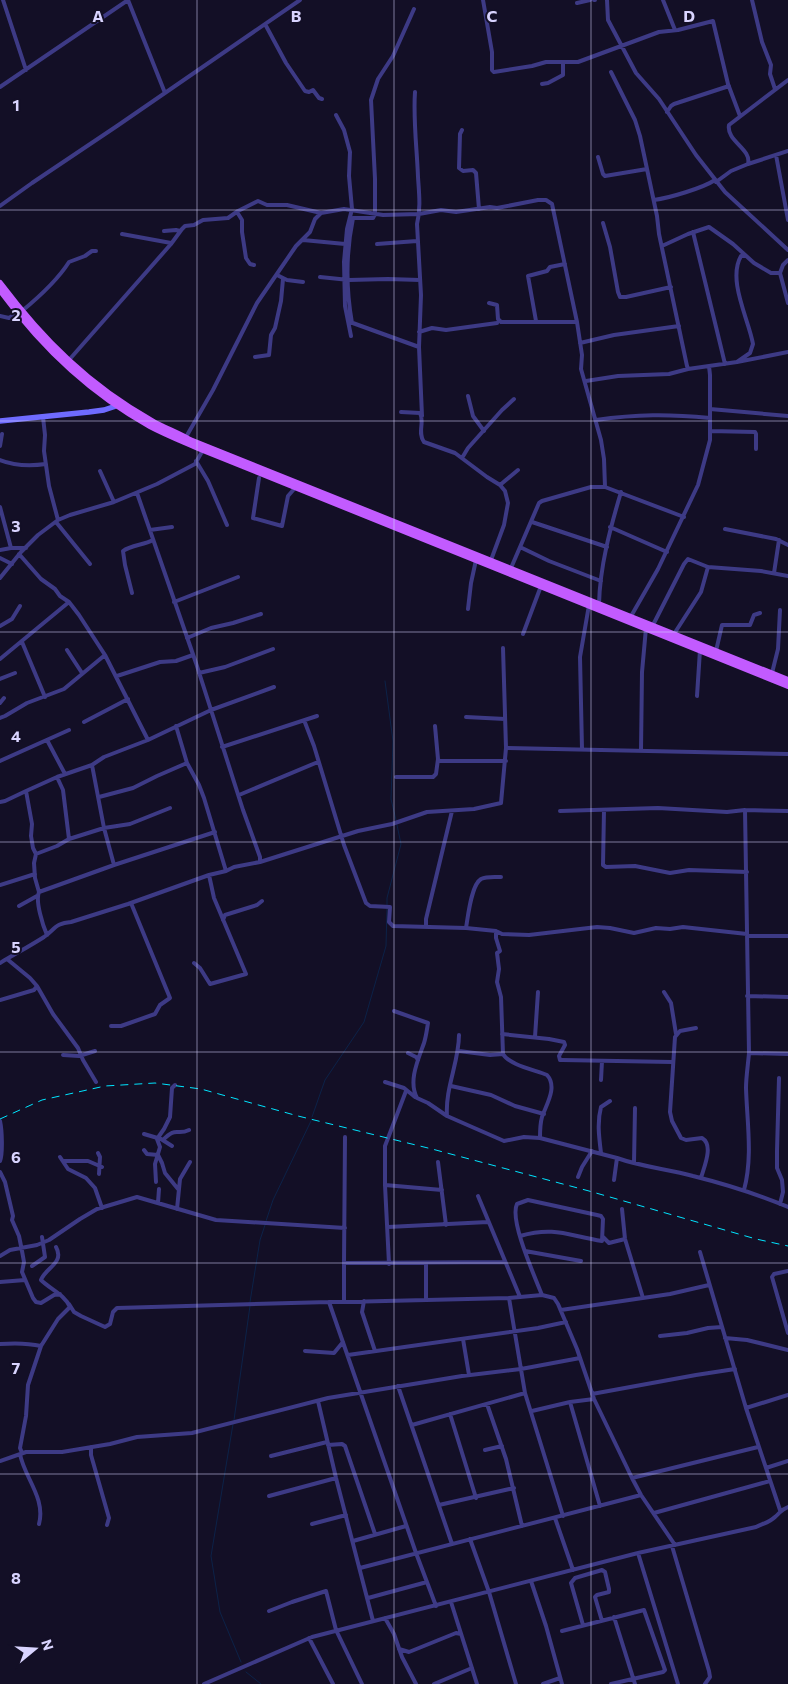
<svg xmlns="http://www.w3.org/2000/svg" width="788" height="1684" font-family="Commissioner,sans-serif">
<rect width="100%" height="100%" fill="#130f26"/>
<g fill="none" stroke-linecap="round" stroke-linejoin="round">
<path stroke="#0c2248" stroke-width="1" d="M385,681l8,60 -2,58 5,21
M387,905v-7l14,-54 -4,-19
M312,1117l13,-37 39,-58 22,-76 1,-37
M266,1221l7,-21 38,-79
M250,1302l10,-62 5,-15
M234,1420l16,-114
M233,1424l-22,132 9,56 21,50
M246,1672l15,12"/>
<path stroke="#3d3a85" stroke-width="4" d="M3,0l23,70
M128,0l37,93
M483,0l9,52v18l2,2 38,-6 14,-4h32l81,-30 19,-2 35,-9 15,63 12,32
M594,0h1
M607,0l1,20 28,53 23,26 37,56 29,37 63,58
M663,0l12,30
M752,0l10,42 9,23 -1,9 5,15
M577,3l13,-3
M265,24l21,39 19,28 4,1 4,-2 6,8 3,1
M611,72l24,48 5,16 17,80 2,18 28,132 1,3 21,-3 1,9v65l-12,45 -40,84 -28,49
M542,84l6,-1 15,-8v-12
M0,87l128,-87
M415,92c-2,28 2,57 3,85 1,16 3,31 -1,47l4,71 -2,52 3,69
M667,112l4,-6 3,-2 55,-18
M336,115l8,15 6,22 -1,24 3,33 -5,20 -3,33 1,44 6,30
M462,130l-2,4 -1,34 4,3 10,-1 3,3 3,36
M776,155l12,65
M598,157l5,17 2,2 42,-7
M748,164l40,-13
M716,182l15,-11 17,-7c4,-15 -22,-23 -19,-39l59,-45
M654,200c15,-2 49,-12 61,-20
M0,206l32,-23 85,-57 183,-126
M237,212l5,8v12l4,26 4,6 4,1
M603,223l7,24 8,45 2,5h6l45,-10
M164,231l12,-1 4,1
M693,232l32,132
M303,240l42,4
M171,244l11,-15 3,-3 9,-1 9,-5 25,-2 10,-7 20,-10 9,4h20l34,8 23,-4 39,6 36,-1 22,-4 15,2 34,-5 7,1 41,-8h8l6,4 25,118 5,33 -1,14 20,71 3,19 1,28
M377,244l40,-3
M662,246l26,-12 21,-7 24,17 21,19 17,10h9
M788,260l-5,5 -3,8 8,30
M277,275l10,5 16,2
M320,277l29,3 39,-1 32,1
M489,303l8,2 1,14 3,3h76
M22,311c17,-14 35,-30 47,-49l16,-6 7,-5h4
M0,316l9,2 8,-5
M536,321l-8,-45 19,-5 3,-4 15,-3
M350,322l69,25
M352,323c-6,-34 -6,-71 1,-105h20l2,-4v-35l-4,-79 7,-21 15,-23 21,-47
M419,332l13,-4 14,2 51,-7
M580,343l34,-8 65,-9
M255,357l14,-2 2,-20 4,-7 6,-27 2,-22
M69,360l102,-116v-1l-49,-9
M737,362l13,-9 3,-9c-4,-24 -26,-64 -12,-88h5
M709,366l28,-4 51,-10
M586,381l32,-5 51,-2 19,-5
M468,396l5,20 11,15
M710,409l78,7
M401,412l19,1c5,9 -3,19 4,29l31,11 32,24 13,8 5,6 3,12 -4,22 -13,35
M43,417l2,18 -1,16 5,35 9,34
M596,420c41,-6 73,-6 114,-2
M710,431l45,1 1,2v15
M186,437l27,-47 44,-87 39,-57 14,-14 5,-13 6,-6
M0,446l2,-12
M462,458l6,-10 34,-38 12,-11
M0,460c15,6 31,6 46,4
M196,461l12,20 19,44
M100,471l14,31
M259,478l-6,40 29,8 6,-30 7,-8
M500,485l18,-15
M137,493l59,170 47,147 17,47v5l98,-31 34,-7 35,-12 47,-3 27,-6 5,-55 -3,-100
M0,507l11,41
M56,522l34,42
M532,522l75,25
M610,527l57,25
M725,529l51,10 12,6
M150,530l22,-3
M520,547l29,14 52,20
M0,550l11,-2h15
M0,558l12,6
M511,568l28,-65 3,-2 49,-14h14l79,30
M774,573l5,-33
M0,578l21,-26 17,-17 20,-15 12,-5 44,-13 43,-18 38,-20 8,-14
M132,593l-7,-28 -2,-14c8,-6 21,-6 30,-11
M69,602l10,13 26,40 43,85
M174,602l64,-25
M599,604c1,-38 11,-75 22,-112
M468,609l3,-26 5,-23
M653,625l31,-61 4,-5 20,8 53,4 27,5
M0,626l12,-7 8,-13
M523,634l18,-48
M674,634l27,-42 7,-25
M187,638l24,-10 22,-5 28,-9
M22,642l23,55
M67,650l15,23
M716,651l6,-26h28l4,-10 6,-2
M0,659l69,-57 -9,-6 -5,-7 -14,-10 -22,-25
M199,673l26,-6 48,-18
M772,673l6,-24 2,-39
M117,676l43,-14 16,-1 17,-6
M0,679l15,-6
M697,696l3,-46
M0,703l4,-5
M466,717l39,2
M0,718l5,-2 22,-13 37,-14 41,-34
M304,720l10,26 30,99 22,58 4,3 20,1 -1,15 4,4 73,2 30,3 6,3 27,1 68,-8 13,1 24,5 22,-5 14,1 13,-2 64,7
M84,722l44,-23
M176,726l11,37 12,22 5,13 22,73
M47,740l18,34
M222,747l95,-31
M506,748l282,6
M582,749l-2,-92 9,-52
M641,750l1,-78 4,-44
M438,759l1,2h67
M0,761l69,-31
M92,765l12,63 10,37
M57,777l6,13 6,49
M396,777h37l3,-3 2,-15 -3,-33
M26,791l31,-14 35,-12 12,-8 44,-17 63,-30 63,-23
M239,795l79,-33
M99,797l34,-9 24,-12 30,-13
M0,802l5,-1 21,-10 6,33 -1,12 2,12 3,6 -2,9 1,15 4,14c-4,9 4,34 8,43
M604,810l-1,55 3,2 29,-1 35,7 19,-3 58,2
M560,811l98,-3 69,4 18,-2
M36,854l21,-8 12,-7 35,-11 26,-4 40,-16
M0,885l35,-11
M39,892l75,-27 101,-33
M19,906l18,-10
M223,920l2,-5 32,-10 5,-4
M426,927v-8l26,-108
M466,928c2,-11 5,-43 15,-49 6,-3 14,-2 20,-2
M496,931v7l4,13 -3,2 2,16 -2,13 4,15 2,57c6,11 32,16 44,21 11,12 -1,30 -5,42 -2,7 -2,14 -2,21
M747,936h41
M7,959l23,19 7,8 16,28 25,34 5,12 13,22
M0,963c15,-9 30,-17 44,-26 11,-8 12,-14 27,-15l57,-18 81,-29 17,-4 8,-4 26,-5
M194,963l6,5 10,16 36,-10 -32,-76 -5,-23
M664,992l7,11 5,31
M747,996l41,1
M0,1000l34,-10 3,-4
M394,1011l34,12c-1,6 -2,14 -4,20 -6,17 -16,38 -7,55l11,5 19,13
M111,1026h10l34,-12 5,-9 10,-7 -39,-95
M696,1028l-16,3 -5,6 -5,75 2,9 9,17 5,2 16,-2c12,7 2,29 -1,40
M502,1034l47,5 15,3 1,3 -6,11 1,4h2l110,2
M459,1035c0,27 -14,53 -12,81l57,25 20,-4 16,1 77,20
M535,1037l3,-45
M459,1051l31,4 13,-1
M408,1053l8,4 2,3
M749,1053l39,1
M63,1055l16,1 16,-5
M779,1078l-2,73v17l5,12 1,12 -3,12
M601,1080l1,-19
M385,1082l19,6 11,9
M451,1086l40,9 24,11 29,8
M0,1121c2,9 3,32 0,40
M144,1134l17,5 11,7
M345,1137l-1,126 161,-1
M163,1140c13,-14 14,-4 26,-10
M144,1150l3,4 11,1 4,8 3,10 13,16
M98,1153l2,4 -1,17
M601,1153c-2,-16 -4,-31 0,-46l9,-6
M60,1157l8,12 18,9 9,10 7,20
M64,1161h24l14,6
M438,1162l8,63
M634,1163l1,-55
M0,1172l5,10 8,34 -1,4 7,16 3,15 2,11 -2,10 11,26 3,4 5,1 13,-8 6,-1
M578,1177l4,-10 10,-16
M614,1180l3,-22c25,9 51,11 76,18 32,8 64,18 95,31
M156,1182l-1,-18 5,-17 -3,-8 7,-10 6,-12 2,-29 3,-3
M385,1185l57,5
M744,1190c9,-33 3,-68 2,-102 0,-11 2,-23 3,-35l-4,-243 43,1
M478,1196l42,101
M158,1203l1,-14
M177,1209l3,-30 10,-17
M622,1209l3,30 18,59
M388,1227l100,-5
M520,1236c35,-10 49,0 82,5l1,-22 -2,-3 -4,-1 -69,-15 -11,4c-8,16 18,73 25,91
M603,1237l6,6 16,-4
M525,1251l56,10
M700,1252l46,156 34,102
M0,1256l10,-6 27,-5 12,-5 31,-21 17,-10 40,-12 79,23 129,8
M344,1263v39
M389,1264l-4,-79v-39l21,-55
M426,1264v35
M32,1266l13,-9 -3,-20
M788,1271l-14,3 -2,3 16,56
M0,1282l25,-2
M509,1298l16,95 38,123
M364,1301l-2,11 13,39
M69,1304l5,8 7,4 24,11 5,-3 3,-12 4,-4 212,-6
M561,1310l109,-16 39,-9
M660,1336l27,-3 21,-5 14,-1
M725,1338l22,2 41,10
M463,1339l6,36
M0,1344c13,-1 28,-1 41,2
M305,1351l29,2 9,-11
M348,1355l190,-27 28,-6
M398,1386l54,158
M592,1394l104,-19 39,-6
M318,1401l18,77 37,143
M570,1402l30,104
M487,1404l19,55 16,67
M746,1408l42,-13
M532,1411l38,-9 24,-3
M450,1414l26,84
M412,1425l113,-32
M328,1445l14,-1 3,2 30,88
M91,1447v8l18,63 -2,7
M485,1450l17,-4
M22,1453l-2,-5 6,-32 2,-31 13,-39 17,-27 12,-12c-5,-12 -20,-18 -29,-27 4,-12 24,-17 15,-33
M20,1454c4,23 26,44 19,70
M271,1456l56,-14
M0,1461l26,-9h36l48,-8 27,-7 55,-4 136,-35 134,-22 59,-7 59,-11
M766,1468l22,-7
M632,1478l126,-31
M269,1496l67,-18
M439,1505l75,-17
M654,1513l116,-32
M555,1518l18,52
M312,1524l34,-9
M470,1539l19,53 27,92
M353,1541l53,-15
M672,1546l37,125 1,6 -5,7
M638,1553l40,131
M360,1568l281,-73
M531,1581l15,45 16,58
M368,1598l59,-16
M451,1602l26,82
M436,1606l-20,-53 -87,-251h15l165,-4 33,-3 12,3 4,6 19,45 17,50 38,79 9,17 34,50
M269,1611l23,-9 34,-11 10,39 26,54
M614,1617l21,67
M385,1618l9,16 8,23 14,27
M583,1625l-12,-42 4,-5 27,-8 3,2 4,17v3l-12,3 -2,2 7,24
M562,1631l82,-21 21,60 -2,2 -52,12
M309,1638l24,46
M399,1649l10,3 47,-19 5,1
M204,1684l108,-47 326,-84 118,-26c6,-3 14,-5 19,-10 6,-5 5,-7 13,-10
M434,1684l38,-16
M543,1684l17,-6"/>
<path stroke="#6f6bff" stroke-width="5.5" d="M0,421l89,-9 15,-2 15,-5"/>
<path stroke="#c25bff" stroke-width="6" d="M0,283c43,57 89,103 152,138 12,7 26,12 38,19l598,240
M0,290c40,55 90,103 150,136 17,9 35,16 53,24l585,236"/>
<path stroke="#00e5ff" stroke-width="1" stroke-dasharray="8 6" stroke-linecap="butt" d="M0,1119l42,-19 63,-14 50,-3 46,6 97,27 134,33 157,42 167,48 32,7"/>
</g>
<path fill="none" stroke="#d9d4ff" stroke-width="1" stroke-opacity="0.55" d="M197,0v1684M394,0v1684M591,0v1684M0,210h788M0,421h788M0,632h788M0,842h788M0,1052h788M0,1263h788M0,1474h788"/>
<g font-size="16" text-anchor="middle" font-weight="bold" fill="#d9d4ff" stroke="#130f26" stroke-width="4" stroke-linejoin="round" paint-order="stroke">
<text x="98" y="22">A</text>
<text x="296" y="22">B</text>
<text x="492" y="22">C</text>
<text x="689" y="22">D</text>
<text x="16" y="111">1</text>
<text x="16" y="321">2</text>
<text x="16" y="532">3</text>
<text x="16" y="742">4</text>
<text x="16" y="953">5</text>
<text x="16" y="1163">6</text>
<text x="16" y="1374">7</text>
<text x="16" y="1584">8</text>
</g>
<g transform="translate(35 1649) rotate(72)" stroke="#130f26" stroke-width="4" paint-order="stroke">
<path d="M0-4L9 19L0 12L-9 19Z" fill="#d9d4ff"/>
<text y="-8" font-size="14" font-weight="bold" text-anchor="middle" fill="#d9d4ff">N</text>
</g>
</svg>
